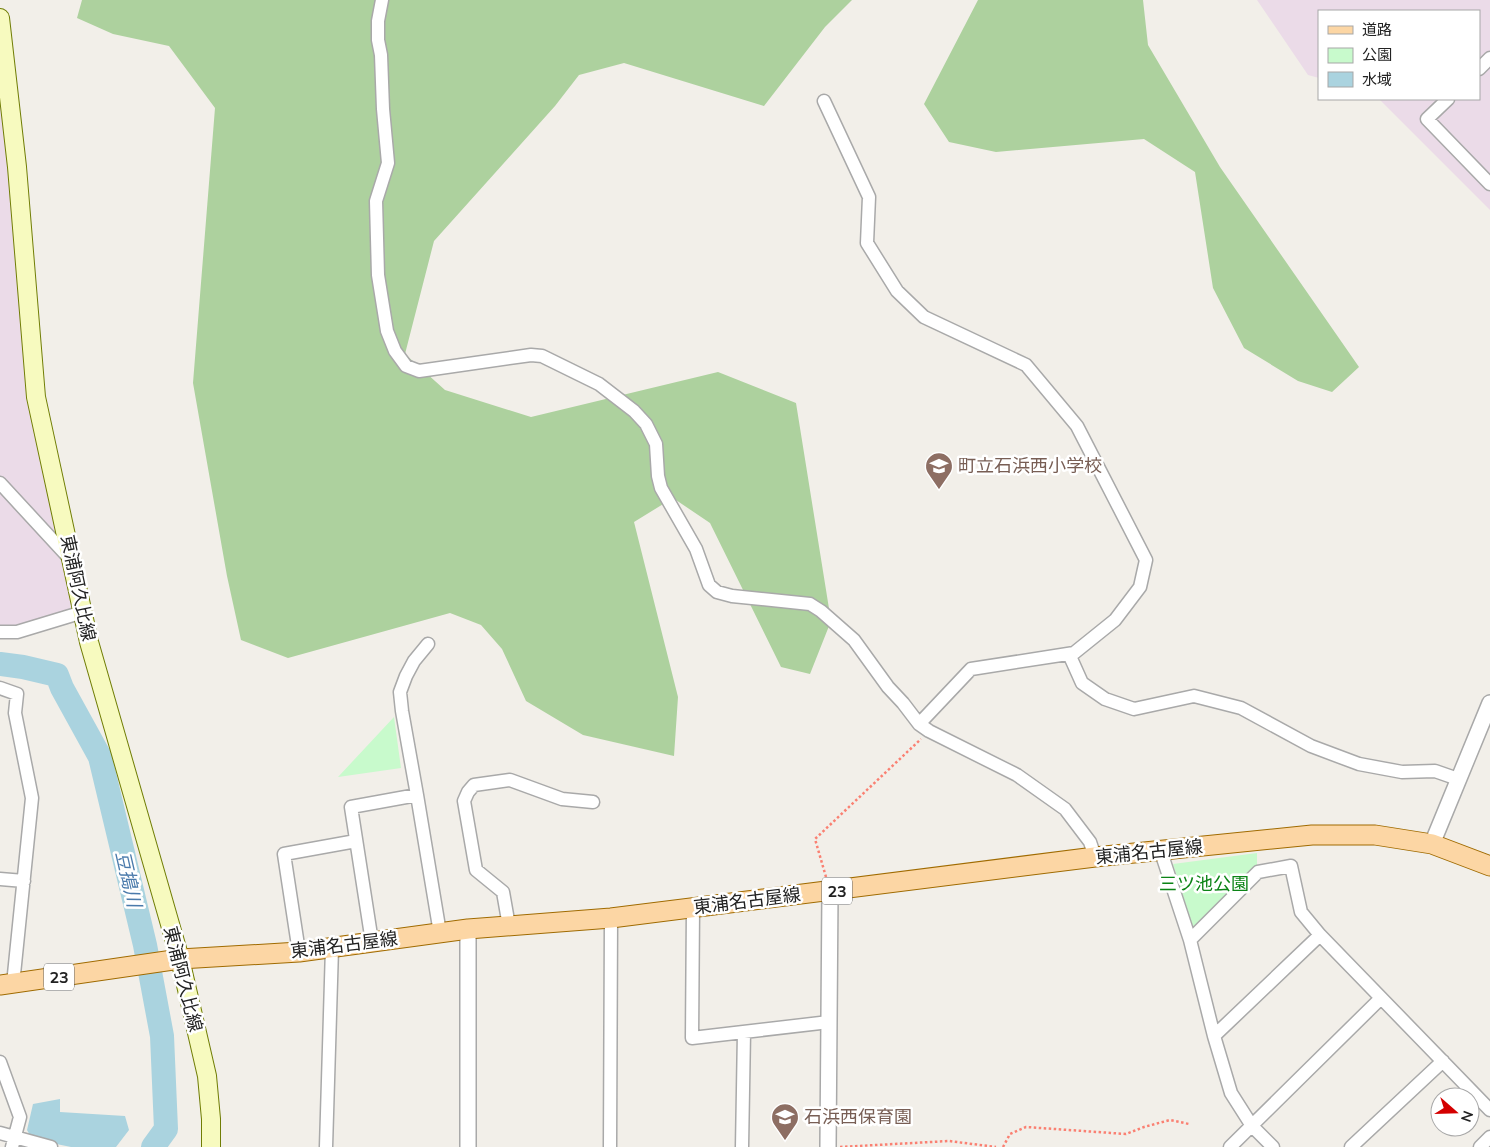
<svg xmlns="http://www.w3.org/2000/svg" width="1490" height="1147" font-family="Mulish,'Noto Sans JP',sans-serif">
<rect width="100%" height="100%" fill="#f2efe9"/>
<path fill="#ebdbe8" d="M1257,0h233v210l-111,-111h100v-88h-160v67l-11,-3z
M0,18l36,379 47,215 -83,20z"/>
<path fill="#add19e" d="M82,0h770l-27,27 -61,79 -140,-43 -45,12 -24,31 -121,135 -29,113 40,36 86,27 187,-45 78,31 35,218 -21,53 -29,-7 -71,-144 -37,-25 -39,24 44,175 -4,59 -91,-21 -57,-34 -24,-52 -21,-24 -31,-12 -162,45 -47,-18 -14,-64 -34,-193 22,-275 -46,-62 -56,-12 -36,-16z
M978,0h165l5,45 72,122 139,200 -27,25 -34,-11 -54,-33 -31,-60 -18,-116 -51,-33 -148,13 -47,-10 -25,-38z"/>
<path fill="#c8facc" d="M394,717l7,51 -63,9z
M1257,853v14l-64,60 -20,-63z"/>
<path fill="#aad3df" d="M60,1099v13l65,4 4,14 -13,17h-45l-39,-8 -5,-9 6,-26z"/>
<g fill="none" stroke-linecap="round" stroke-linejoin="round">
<path stroke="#aad3df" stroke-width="24" d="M0,664l23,3 34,8 5,13 38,69 45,188 17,91 4,93 -13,18"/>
<g stroke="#a9a9a9" stroke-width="15">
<path id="minor" d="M382,0l-4,21v19l3,15 2,54 5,54 -12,38 2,74 9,56 8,20 11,15 13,5 112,-16 11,1 57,28 35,27 12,13 10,20 2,32 3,12 35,61 13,36 8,7 15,4 78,8 11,7 33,29 34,47 15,16 16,21 10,7 88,44 48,34 25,33 5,15
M1479,69l11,-11
M1448,99l-21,20 63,65
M824,101l45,96 -2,46 30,48 27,26 102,48 51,61 69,134 -6,27 -25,33 -41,33 -103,16 -52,55
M0,483l71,77
M0,632h17l66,-20
M1069,654l13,29 23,16 29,10 60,-13 47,12 70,38 48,18 43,8 33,-1 23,8
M0,688l17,6 -2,19 17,85 -19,186
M417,795l-15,-84 -2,-19 6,-16 8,-15 14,-17
M1161,852l29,88 24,96 17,57 21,33 21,21
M0,879l24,2
M693,908l-1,130 137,-16
M509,926l-6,-34 -27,-22 -12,-69 4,-9 6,-7 36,-5 52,19 31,3
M1190,940l68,-68 33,-6 10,46 19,23 170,175
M372,942l-21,-135 66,-12 23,138
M299,952l-15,-98 72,-13
M1214,1036l106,-101
M0,1062l20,55 -8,30
M0,1133l51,14
M326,1147l6,-199
M610,1147l1,-229
M742,1147l2,-115
M1230,1147l151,-149
M1351,1147l92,-86
M1480,1147l10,-10"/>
</g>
<g stroke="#a9a9a9" stroke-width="18">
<path id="tertiary" d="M1432,844l58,-141
M468,929v218
M828,1147l2,-255"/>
</g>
<g stroke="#707d05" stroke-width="20">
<path id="secondary" d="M0,18l17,149 19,230 53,245 91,317 27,117 4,43v28"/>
</g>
<g stroke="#a06b00" stroke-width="21">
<path id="primary" d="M0,985l180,-26 119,-7 169,-23 143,-11 484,-61 217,-22h63l57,9 58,22"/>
</g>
<path stroke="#fa8072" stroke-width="2.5" stroke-dasharray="2.5 2.5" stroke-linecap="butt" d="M826,877l-11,-38 106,-100
M840,1147l109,-6 47,6
M1003,1147l7,-13 16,-7 100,7 18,-7 26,-7 19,4"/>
<use href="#minor" stroke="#fff" stroke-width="12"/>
<use href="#tertiary" stroke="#fff" stroke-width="15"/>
<use href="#secondary" stroke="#f7fabf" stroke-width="18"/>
<use href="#primary" stroke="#fcd6a4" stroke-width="19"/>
</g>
<defs>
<g id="school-pin" transform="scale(1.4375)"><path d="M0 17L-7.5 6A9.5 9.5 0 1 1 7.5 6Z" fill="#8d6e63" stroke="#fff"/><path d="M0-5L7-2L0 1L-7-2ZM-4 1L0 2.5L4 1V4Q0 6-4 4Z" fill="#fff"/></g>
</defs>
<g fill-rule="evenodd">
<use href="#school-pin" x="939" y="466"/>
<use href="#school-pin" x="785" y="1117"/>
</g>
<g text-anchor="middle" stroke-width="5" stroke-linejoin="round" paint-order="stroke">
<g fill="#fff" stroke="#646464" stroke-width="1">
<rect x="822" y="877.5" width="30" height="27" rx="4"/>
<rect x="44" y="963.5" width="30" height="27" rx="4"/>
</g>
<g font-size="16" font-weight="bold" fill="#222">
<text x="837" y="897">23</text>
<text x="59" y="983">23</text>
</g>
<g font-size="18" fill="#785e54" stroke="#fff" text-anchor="start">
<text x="958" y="472">町立石浜西小学校</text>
<text x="804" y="1123">石浜西保育園</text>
</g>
<g font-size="18" fill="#222" stroke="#fff">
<text transform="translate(78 588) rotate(78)" y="6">東浦阿久比線</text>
<text transform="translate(1149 852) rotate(-6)" y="6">東浦名古屋線</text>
<text transform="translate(747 901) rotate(-7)" y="6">東浦名古屋線</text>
<text transform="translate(344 945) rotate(-7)" y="6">東浦名古屋線</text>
<text transform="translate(183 979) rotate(76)" y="6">東浦阿久比線</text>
</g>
<g font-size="18" fill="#0c8416" stroke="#fff">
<text x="1204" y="890">三ツ池公園</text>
</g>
<g font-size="19" font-style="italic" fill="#4a7aab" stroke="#fff">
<text transform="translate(129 879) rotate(77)" y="7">豆搗川</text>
</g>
</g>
<rect x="1318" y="10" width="162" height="90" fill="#ffffff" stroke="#a7a7a7"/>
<rect x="1328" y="26" width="25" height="8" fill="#fcd6a4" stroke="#a7a7a7"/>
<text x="1362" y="35" font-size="15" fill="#222222">道路</text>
<rect x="1328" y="48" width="25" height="15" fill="#c8facc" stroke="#a7a7a7"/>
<text x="1362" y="60" font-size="15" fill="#222222">公園</text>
<rect x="1328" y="72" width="25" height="15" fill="#aad3df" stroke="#a7a7a7"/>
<text x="1362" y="85" font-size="15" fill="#222222">水域</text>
<g transform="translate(1455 1112) rotate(110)"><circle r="24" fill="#ffffff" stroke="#a7a7a7"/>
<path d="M0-4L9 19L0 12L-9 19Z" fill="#d40000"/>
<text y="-8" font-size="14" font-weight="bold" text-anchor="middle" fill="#222222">N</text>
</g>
</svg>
